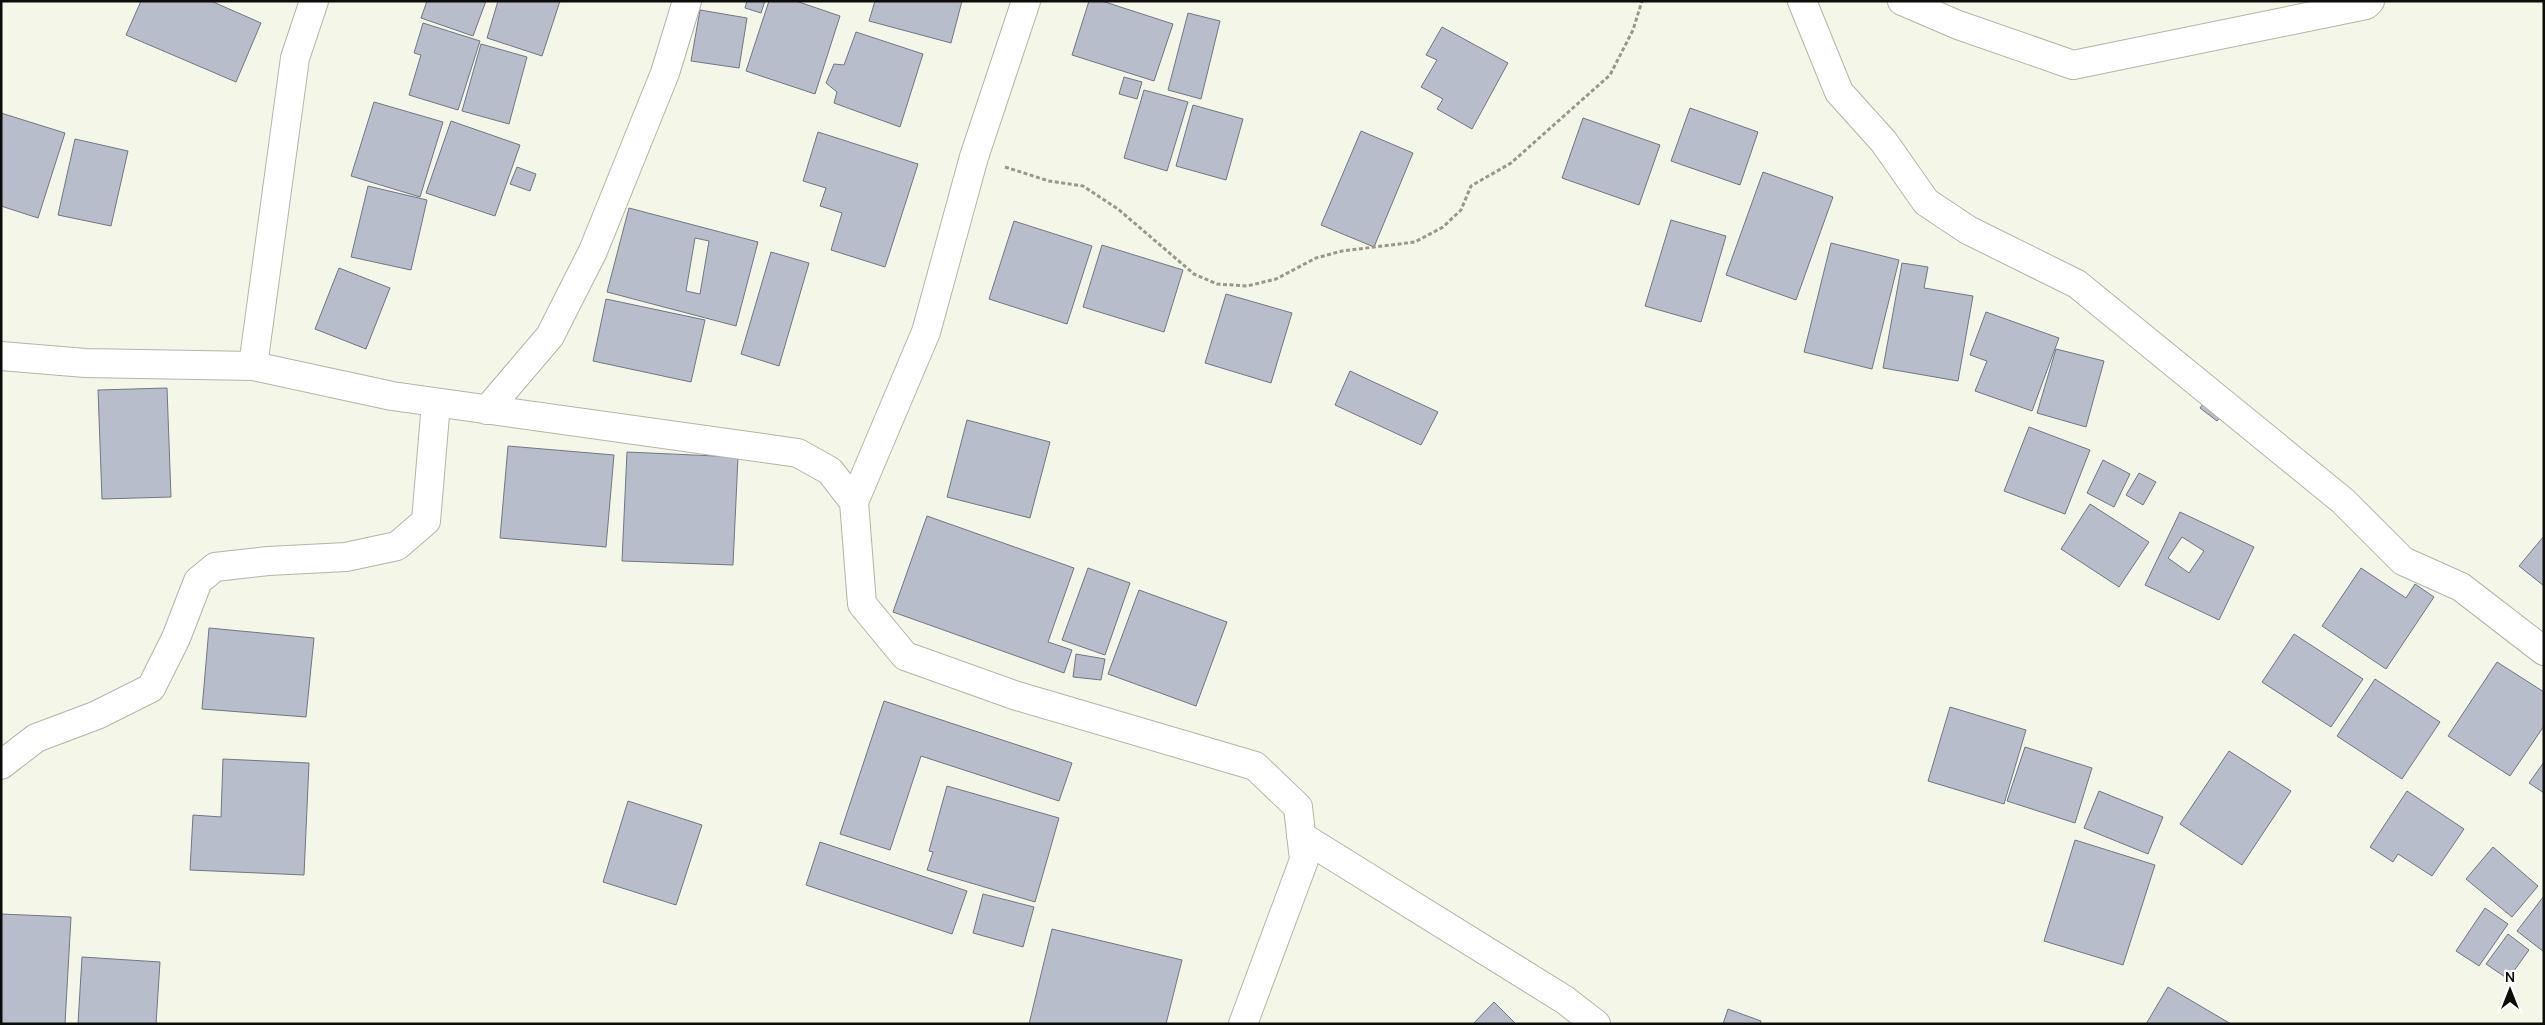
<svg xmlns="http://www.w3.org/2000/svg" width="2545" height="1025" font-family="Manrope,sans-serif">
<rect width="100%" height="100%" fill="#f4f7e8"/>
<path fill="#b7bdcb" stroke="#707682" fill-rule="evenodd" d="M141,1h70l50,22 -25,59 -110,-47z
M427,1h59l-13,35 -52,-18z
M498,1h62l-18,55 -55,-18z
M747,1h18l-4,12 -16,-5z
M769,1h27l44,15 -25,78 -69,-23z
M875,1h87l-11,42 -82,-22z
M1089,1h13l71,23 -19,57 -82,-26z
M700,10l47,8 -8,50 -48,-7z
M1188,13l32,8 -19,78 -33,-9z
M423,23l57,18 -22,69 -49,-15 12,-40 -7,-2z
M1442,27l66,36 -36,66 -35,-20 6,-10 -22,-12 16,-27 -11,-5z
M856,32l67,22 -23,73 -66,-24 3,-11 -11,-9 8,-19 10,1z
M481,44l46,13 -18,67 -47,-13z
M1124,77l18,5 -5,17 -18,-5z
M1144,90l44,12 -21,69 -43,-13z
M374,102l69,20 -23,75 -69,-21z
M1193,105l50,14 -17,61 -50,-14z
M1690,108l68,24 -18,53 -69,-24z
M1,113l64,20 -27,85 -37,-12z
M1583,118l77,27 -21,60 -77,-27z
M451,121l69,24 -25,71 -69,-23z
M1361,131l52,22 -39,94 -53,-22z
M818,132l100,32 -33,103 -54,-17 11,-37 -22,-7 6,-18 -23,-7z
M75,139l53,12 -17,75 -53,-11z
M517,167l19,7 -6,17 -20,-7z
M1763,172l70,25 -37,103 -70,-25z
M368,186l59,14 -16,70 -60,-13z
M629,208l129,34 -22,84 -129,-34zM695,238l14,3 -9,53 -14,-3z
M1671,220l55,16 -25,86 -56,-16z
M1014,221l78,25 -25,78 -78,-25z
M1831,243l68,17 -27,109 -68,-17z
M1102,245l81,25 -19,62 -81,-25z
M771,252l38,11 -30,103 -38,-12z
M1902,263l26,4 -4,21 49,8 -15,85 -75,-13z
M339,268l51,20 -24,61 -51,-20z
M1226,294l66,19 -21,70 -66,-20z
M606,299l99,21 -14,62 -98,-21z
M1986,312l73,26 -27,73 -57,-20 12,-30 -17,-6z
M2056,349l48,12 -18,66 -49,-14z
M1350,371l88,41 -17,33 -86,-40z
M167,388l4,109 -69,2 -4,-109z
M2211,393l18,14 -12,14 -17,-13z
M967,420l83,22 -20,76 -83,-21z
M2029,427l61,23 -25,64 -61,-23z
M508,446l106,9 -8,92 -106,-9z
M627,452l111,5 -5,108 -111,-4z
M2103,460l27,14 -16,33 -27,-14z
M2139,473l17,9 -13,23 -17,-10z
M2090,504l59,38 -30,45 -58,-38z
M2180,512l74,35 -35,73 -74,-35zM2182,537l22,14 -15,22 -21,-15z
M927,516l147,52 -26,74 24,8 -8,23 -171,-61z
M2544,536v50l-25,-20z
M1088,568l42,15 -25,72 -43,-15z
M2361,568l45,30 9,-14 19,13 -48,72 -64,-43z
M1139,590l88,32 -31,84 -88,-32z
M209,628l105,10 -8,79 -104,-8z
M2294,634l69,45 -32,48 -69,-45z
M1076,654l29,5 -4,21 -28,-3z
M2497,662l47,30v34l-34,50 -62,-40z
M2375,679l65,43 -38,57 -65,-43z
M884,701l188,62 -13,38 -138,-45 -31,94 -50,-16z
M1950,707l76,23 -22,74 -76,-23z
M2025,747l67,21 -17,55 -68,-22z
M2229,751l62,40 -49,74 -62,-41z
M223,759l86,4 -5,112 -114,-5 3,-55 28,2z
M2544,762v31l-15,-10z
M947,786l112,32 -24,84 -108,-32 6,-18 -4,-1z
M2099,791l64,26 -15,37 -64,-26z
M2407,791l57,38 -32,47 -34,-22 -5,8 -23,-15z
M628,801l74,24 -26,80 -73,-23z
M2075,840l80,25 -32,100 -79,-24z
M820,842l147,49 -15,43 -146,-49z
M2493,847l45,39 -26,31 -46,-38z
M983,894l51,13 -11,40 -50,-14z
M2544,896v56l-27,-21z
M2485,908l23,16 -29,42 -23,-15z
M1,914l70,3 -6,107h-64z
M1052,929l130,31 -16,64h-137z
M2508,934l21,16 -21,29 -22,-15z
M82,957l78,5 -4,62h-78z
M2168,987l63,37h-85z
M1494,1002l22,22h-43z
M1728,1009l33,12 -1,3h-37z"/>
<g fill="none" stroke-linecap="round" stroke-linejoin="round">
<g stroke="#b2b5a7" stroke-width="30">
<path id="street" d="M1802,1l37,91 45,50 42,60 42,28 109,54 266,217 60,60 58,26 83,64
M1902,1l56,24 115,40 293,-60 4,-4
M1,356l84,7 168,3 139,30 406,57 32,18 24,31 8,102 43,52 112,40 238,70 43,41 6,53 -61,164
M253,366l42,-308 19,-57
M487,410l63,-74 43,-85 72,-178 22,-72
M854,502l72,-170 48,-175 52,-156
M1,765l35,-27 61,-23 54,-27 25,-50 22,-57 17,-14 53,-6 78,-4 51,-11 29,-25 10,-118
M1301,836l264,164 31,24"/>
</g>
<path stroke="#96988e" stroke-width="3" stroke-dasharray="4 2.5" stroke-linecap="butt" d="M1005,167l44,14 34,5 35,23 76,65 23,10 30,2 29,-7 40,-21 26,-7 73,-9 28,-15 18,-17 10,-24 40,-23 99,-88 23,-45 9,-29"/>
<use href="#street" stroke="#fff" stroke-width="28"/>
</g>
<rect width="2545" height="1025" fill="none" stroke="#0c0c08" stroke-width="5"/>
<g transform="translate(2510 990)" stroke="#ffffff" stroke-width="4" paint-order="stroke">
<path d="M0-4L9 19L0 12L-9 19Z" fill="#0c0c08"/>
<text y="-8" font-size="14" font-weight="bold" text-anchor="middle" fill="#0c0c08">N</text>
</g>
</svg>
